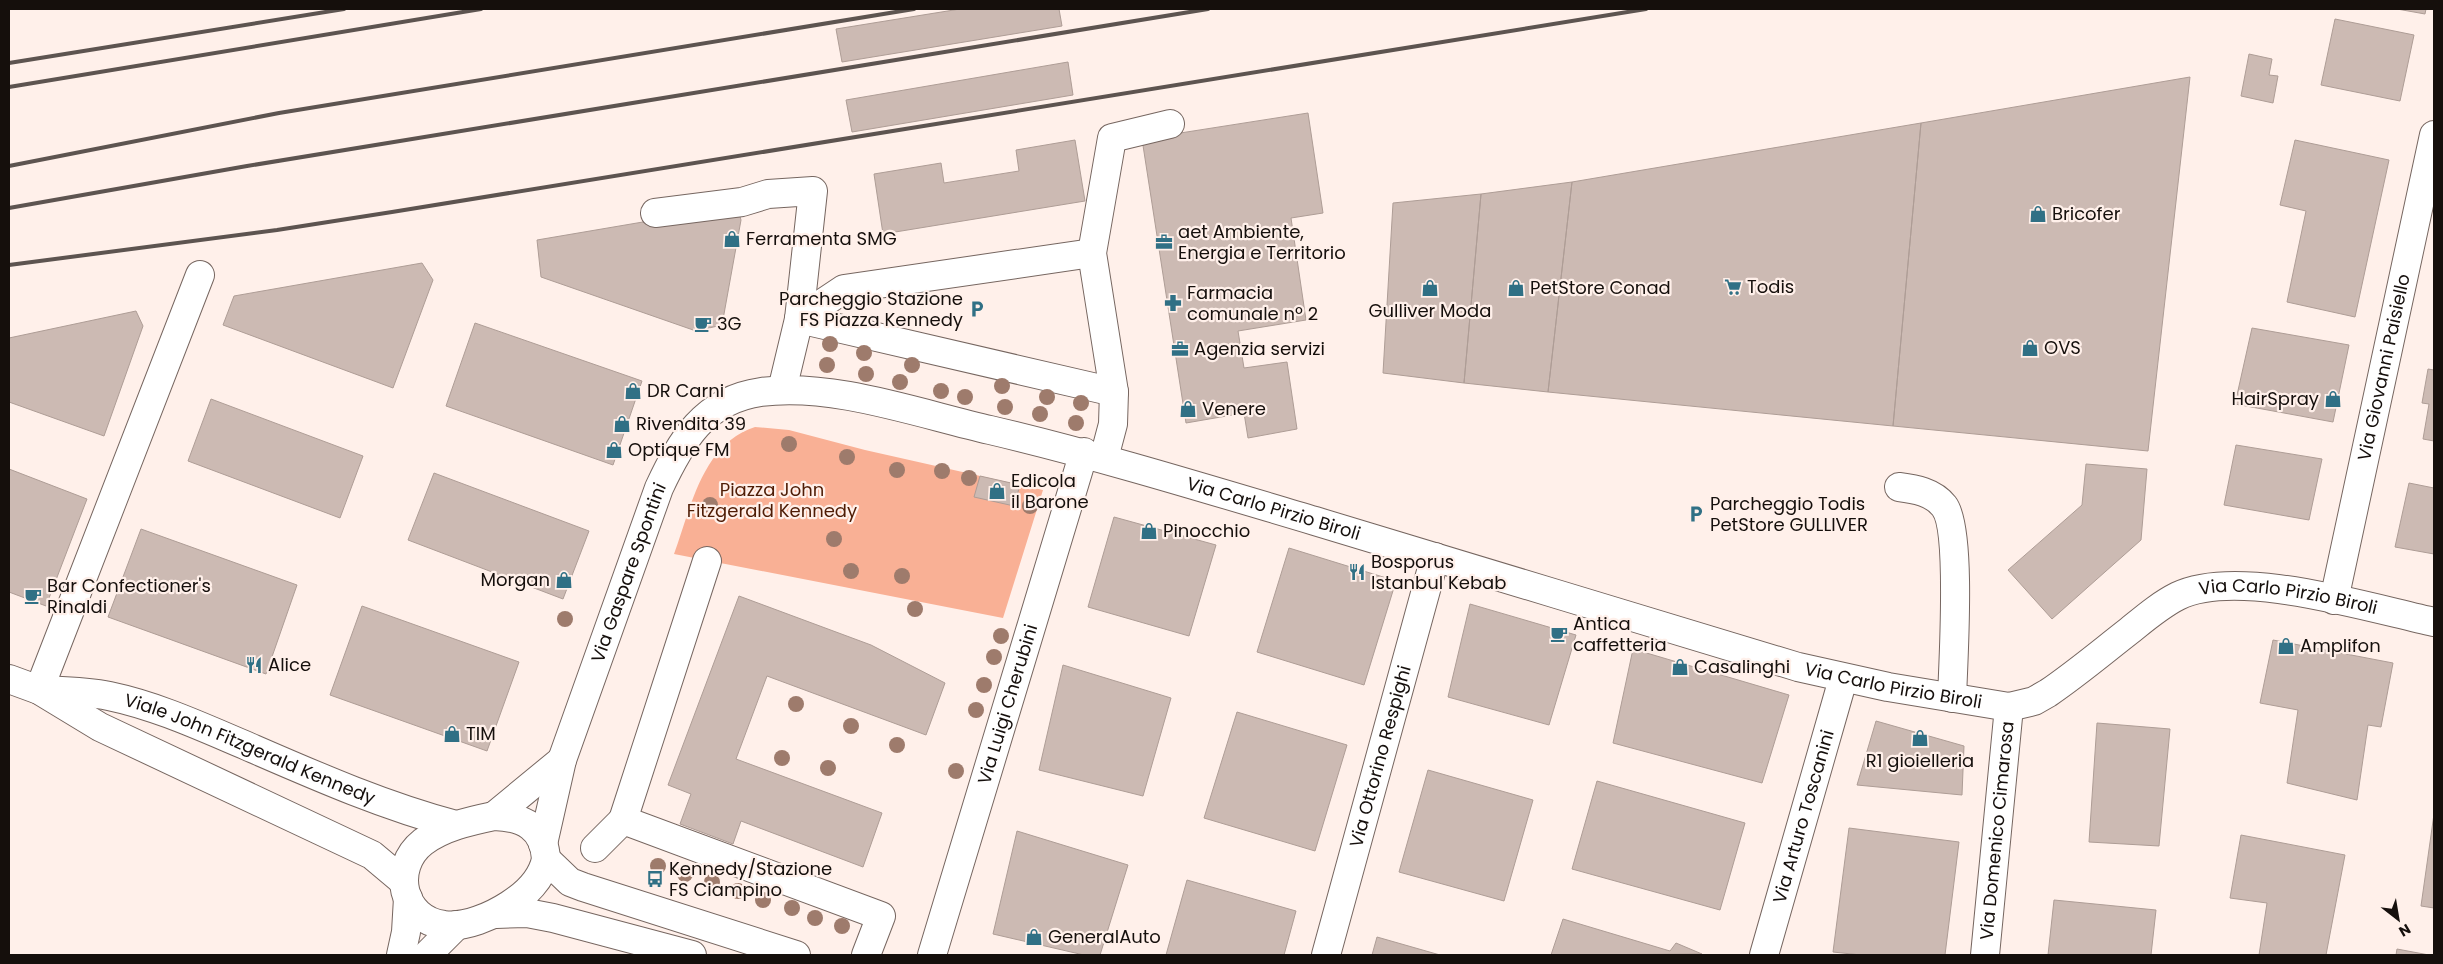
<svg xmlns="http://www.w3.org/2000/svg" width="2443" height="964" font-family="Poppins,sans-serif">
<rect width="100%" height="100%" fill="#fff0ea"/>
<path fill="#f9b095" d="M755,427l34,3 76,20 178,40 -40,128 -329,-64c17,-46 28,-110 81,-127z"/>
<path fill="#ccbab3" stroke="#ae9d96" d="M960,9h99l3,17 -220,36 -6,-33z
M2397,9h29l-1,5z
M2335,19l79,16 -14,66 -79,-16z
M2249,54l23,5 -3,16 9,1 -5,27 -32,-7z
M1068,62l5,33 -221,37 -6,-32z
M2190,77l-42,374 -255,-25 28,-303z
M1308,113l15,100 -32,5 15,102 -68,11 6,37 43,-6 10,67 -49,9 -4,-25 -58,10 -44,-284z
M1921,123l-28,303 -345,-34 24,-210z
M1075,140l10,61 -202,33 -9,-60 67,-11 3,20 75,-12 -3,-21z
M2295,140l94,20 -34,157 -68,-15 19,-91 -26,-6z
M1572,182l-24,210 -84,-9 17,-189z
M1481,194l-17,189 -81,-10 10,-170z
M737,206l4,14 -19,105 -26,6 -155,-54 -4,-37z
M422,263l11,17 -40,108 -170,-63 11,-29z
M136,311l7,15 -39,110 -95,-34v-64z
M475,323l167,58 -29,84 -167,-59z
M2252,328l97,17 -16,77 -98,-18z
M2428,369l6,1v71l-11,-2 6,-35 -7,-1z
M211,399l152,57 -23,62 -152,-57z
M2236,445l86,14 -13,61 -85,-15z
M2086,464l61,5 -6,71 -89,79 -44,-49 74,-65z
M9,469l78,30 -41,107 -37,-14z
M434,473l155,58 -26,68 -155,-59z
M980,476l40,9 -6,21 -40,-9z
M2409,483l25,5v66l-39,-7z
M1114,517l102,28 -27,91 -101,-29z
M141,529l156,56 -31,89 -158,-57z
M1289,548l107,33 -32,104 -107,-33z
M739,596l132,49 74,38 -19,52 -159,-59 -31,83 146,54 -19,54 -122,-46 -8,23 -53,-20 11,-30 -23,-9z
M1470,604l106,31 -27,90 -101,-28z
M362,606l157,56 -32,89 -157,-56z
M2273,640l120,23 -12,64 -13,-2 -11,75 -70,-17 11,-73 -38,-7z
M1633,649l156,46 -27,88 -149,-40z
M1063,665l108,33 -28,98 -104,-26z
M1237,712l110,33 -32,106 -111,-33z
M1876,721l88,25 -2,49 -105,-10z
M2097,723l73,6 -11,117 -70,-4z
M1428,770l105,30 -29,101 -105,-29z
M1597,781l148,42 -25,87 -148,-41z
M2434,814v94l-13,-2z
M1849,828l110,14 -14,113h-84l-28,-3z
M1017,831l111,34 -28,90h-16l-91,-21z
M2241,835l104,20 -19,100h-67l8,-52 -37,-5z
M1187,880l109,31 -12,44h-118z
M2054,900l102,10 -5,45h-103z
M1563,919l107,32 6,-8 26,11 -151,1z
M1377,937l63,18h-68z
M2397,949l32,6h-33z"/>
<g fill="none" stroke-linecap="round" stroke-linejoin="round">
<g stroke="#766660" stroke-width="30">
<g id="minor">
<path d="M655,213l87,-11 26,-8 45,-3 -14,128 -17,71"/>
<path d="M799,319l315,73"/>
<path d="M799,319l45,-30 248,-36"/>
<path d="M1104,458l9,-34 1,-32 -22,-139 20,-115 58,-14"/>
<path d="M1899,487c16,2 34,5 45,19 18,23 9,158 8,192"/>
<path d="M707,561l-84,259 258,96 -15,39"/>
<path id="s1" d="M2334,600l100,-465"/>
<path d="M9,679l30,11 61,37 272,128 31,26"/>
<path d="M39,690l161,-415"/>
<path id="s2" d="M41,690c22,1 45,1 68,6 48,10 93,31 138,50 69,30 137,60 209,79"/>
<path d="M494,816c29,1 50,11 52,43 -4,20 -21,36 -37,46 -17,11 -44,23 -65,20 -42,-5 -54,-57 -21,-83 20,-15 47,-21 71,-26z"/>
<path d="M494,816l68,-56"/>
<path id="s3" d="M543,844l19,-84 97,-272c22,-47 45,-88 102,-96 70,-10 159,22 229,38 110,26 217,59 325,91 161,48 322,98 483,146l90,20 121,20 25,-6 14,-8c28,-19 54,-41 81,-62 16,-13 31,-26 49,-35 60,-29 191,12 256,26"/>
<path d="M595,848l28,-28"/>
<path d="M546,859l24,23 13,5 213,68"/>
<path d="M496,914l31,-1 26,5 139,37"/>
<path d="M401,955l5,-23 2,-34"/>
<path d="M427,955l30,-30"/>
<path id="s4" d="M932,955l152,-503"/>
<path id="s5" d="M1326,955l109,-398"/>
<path id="s6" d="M1764,955l79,-276"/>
<path id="s7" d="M1985,955l24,-248"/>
</g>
</g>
<use href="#minor" stroke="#fff" stroke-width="28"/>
<path stroke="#5d5450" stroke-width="4" d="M9,63l335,-54
M9,87l472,-78
M9,166l270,-53 635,-104
M9,208l238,-42 961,-157
M9,265l268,-35 115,-18 1254,-203"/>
</g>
<g fill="#9e7b6c">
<circle cx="830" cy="344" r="8"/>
<circle cx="864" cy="353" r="8"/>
<circle cx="827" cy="365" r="8"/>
<circle cx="912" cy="365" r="8"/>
<circle cx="866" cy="374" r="8"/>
<circle cx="900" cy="382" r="8"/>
<circle cx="1002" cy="386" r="8"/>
<circle cx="941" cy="391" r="8"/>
<circle cx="965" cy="397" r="8"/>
<circle cx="1047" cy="397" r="8"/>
<circle cx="1081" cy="403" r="8"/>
<circle cx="1005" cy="407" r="8"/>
<circle cx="1040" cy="414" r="8"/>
<circle cx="1076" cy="423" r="8"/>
<circle cx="789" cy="444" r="8"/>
<circle cx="847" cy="457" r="8"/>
<circle cx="897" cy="470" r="8"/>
<circle cx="942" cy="471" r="8"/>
<circle cx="969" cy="478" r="8"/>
<circle cx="710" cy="505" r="8"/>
<circle cx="1030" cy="506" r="8"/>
<circle cx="834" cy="539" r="8"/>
<circle cx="851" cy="571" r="8"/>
<circle cx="902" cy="576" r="8"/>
<circle cx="915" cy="609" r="8"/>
<circle cx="565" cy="619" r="8"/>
<circle cx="1001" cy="636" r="8"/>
<circle cx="994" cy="657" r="8"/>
<circle cx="984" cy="685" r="8"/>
<circle cx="796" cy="704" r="8"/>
<circle cx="976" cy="710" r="8"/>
<circle cx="851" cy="726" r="8"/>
<circle cx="897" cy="745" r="8"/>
<circle cx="782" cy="758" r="8"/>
<circle cx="828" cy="768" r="8"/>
<circle cx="956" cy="771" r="8"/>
<circle cx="658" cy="866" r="8"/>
<circle cx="685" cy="874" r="8"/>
<circle cx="712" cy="882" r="8"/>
<circle cx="738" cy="891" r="8"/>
<circle cx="763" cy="900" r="8"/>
<circle cx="792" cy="908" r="8"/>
<circle cx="815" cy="918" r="8"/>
<circle cx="842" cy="926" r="8"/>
</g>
<defs>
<g id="shop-bare" transform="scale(1.35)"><path d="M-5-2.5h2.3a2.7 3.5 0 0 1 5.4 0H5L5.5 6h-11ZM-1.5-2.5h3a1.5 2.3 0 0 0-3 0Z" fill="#307085" stroke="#fff0ea" stroke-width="2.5" paint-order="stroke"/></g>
<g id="office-bare" transform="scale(1.35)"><path d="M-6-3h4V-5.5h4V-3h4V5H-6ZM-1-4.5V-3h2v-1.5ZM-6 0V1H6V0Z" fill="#307085" stroke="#fff0ea" stroke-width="2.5" paint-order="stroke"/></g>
<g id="supermarket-bare" transform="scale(1.35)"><path d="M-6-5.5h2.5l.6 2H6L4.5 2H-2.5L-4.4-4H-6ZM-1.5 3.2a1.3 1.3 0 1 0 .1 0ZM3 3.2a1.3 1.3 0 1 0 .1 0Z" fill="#307085" stroke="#fff0ea" stroke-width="2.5" paint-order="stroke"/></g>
<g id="pharmacy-bare" transform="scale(1.35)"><path d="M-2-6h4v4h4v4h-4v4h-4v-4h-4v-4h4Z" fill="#307085" stroke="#fff0ea" stroke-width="2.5" paint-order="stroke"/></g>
<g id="parking-bare" transform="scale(1.35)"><path d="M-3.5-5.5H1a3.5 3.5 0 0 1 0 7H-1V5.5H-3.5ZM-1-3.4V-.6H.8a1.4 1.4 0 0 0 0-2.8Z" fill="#307085" stroke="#fff0ea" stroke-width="2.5" paint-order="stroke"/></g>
<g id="cafe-bare" transform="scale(1.35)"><path d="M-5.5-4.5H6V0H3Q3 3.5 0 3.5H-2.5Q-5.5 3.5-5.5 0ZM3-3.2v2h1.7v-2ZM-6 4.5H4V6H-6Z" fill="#307085" stroke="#fff0ea" stroke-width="2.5" paint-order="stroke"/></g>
<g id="restaurant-bare" transform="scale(1.35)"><path d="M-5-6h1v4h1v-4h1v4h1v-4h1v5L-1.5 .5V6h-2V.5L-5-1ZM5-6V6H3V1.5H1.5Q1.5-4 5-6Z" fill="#307085" stroke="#fff0ea" stroke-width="2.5" paint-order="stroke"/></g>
<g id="bus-bare" transform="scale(1.35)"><path d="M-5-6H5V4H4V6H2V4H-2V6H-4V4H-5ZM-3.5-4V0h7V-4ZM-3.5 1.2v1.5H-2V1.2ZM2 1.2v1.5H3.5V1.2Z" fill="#307085" stroke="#fff0ea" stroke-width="2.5" paint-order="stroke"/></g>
</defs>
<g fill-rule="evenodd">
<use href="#shop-bare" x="2038" y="214"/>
<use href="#shop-bare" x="732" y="239"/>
<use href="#office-bare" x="1164" y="242"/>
<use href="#supermarket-bare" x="1733" y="287"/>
<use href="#shop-bare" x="1430" y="288"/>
<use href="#shop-bare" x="1516" y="288"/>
<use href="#pharmacy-bare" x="1173" y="303"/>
<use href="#parking-bare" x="977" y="309"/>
<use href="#cafe-bare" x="703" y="324"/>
<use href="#shop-bare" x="2030" y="348"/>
<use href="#office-bare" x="1180" y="349"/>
<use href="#shop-bare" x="633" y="391"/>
<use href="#shop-bare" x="2333" y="399"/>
<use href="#shop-bare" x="1188" y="409"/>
<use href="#shop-bare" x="622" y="424"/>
<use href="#shop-bare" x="614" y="450"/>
<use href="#shop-bare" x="997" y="491"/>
<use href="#parking-bare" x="1696" y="514"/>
<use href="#shop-bare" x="1149" y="531"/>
<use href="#restaurant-bare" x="1357" y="572"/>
<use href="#shop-bare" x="564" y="580"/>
<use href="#cafe-bare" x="33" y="596"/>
<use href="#cafe-bare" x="1559" y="634"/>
<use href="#shop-bare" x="2286" y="646"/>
<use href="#restaurant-bare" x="254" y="665"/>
<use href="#shop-bare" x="1680" y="667"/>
<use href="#shop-bare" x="452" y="734"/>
<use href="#shop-bare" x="1920" y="738"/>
<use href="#bus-bare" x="655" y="879"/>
<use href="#shop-bare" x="1034" y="937"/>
</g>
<g text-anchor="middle" stroke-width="4.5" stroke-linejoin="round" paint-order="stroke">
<g font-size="18" fill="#150f0c" stroke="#fff0ea" text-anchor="start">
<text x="2052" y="220">Bricofer</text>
<text x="1178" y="238">aet Ambiente,<tspan x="1178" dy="21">Energia e Territorio</tspan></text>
<text x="746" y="245">Ferramenta SMG</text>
<text x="1747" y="293">Todis</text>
<text x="1530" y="294">PetStore Conad</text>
<text x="1187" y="299">Farmacia<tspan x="1187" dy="21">comunale nº 2</tspan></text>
<text x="963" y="305" text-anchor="end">Parcheggio Stazione<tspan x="963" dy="21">FS Piazza Kennedy</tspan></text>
<text x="1430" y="317" text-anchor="middle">Gulliver Moda</text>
<text x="717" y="330">3G</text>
<text x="2044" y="354">OVS</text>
<text x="1194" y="355">Agenzia servizi</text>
<text x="647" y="397">DR Carni</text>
<text x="2319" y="405" text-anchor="end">HairSpray</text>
<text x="1202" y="415">Venere</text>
<text x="636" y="430">Rivendita 39</text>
<text x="628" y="456">Optique FM</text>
<text x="1011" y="487">Edicola<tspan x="1011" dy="21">il Barone</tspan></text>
<text x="1710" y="510">Parcheggio Todis<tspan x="1710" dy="21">PetStore GULLIVER</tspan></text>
<text x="1163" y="537">Pinocchio</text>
<text x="1371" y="568">Bosporus<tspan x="1371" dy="21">Istanbul Kebab</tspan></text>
<text x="550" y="586" text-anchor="end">Morgan</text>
<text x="47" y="592">Bar Confectioner's<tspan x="47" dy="21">Rinaldi</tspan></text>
<text x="1573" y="630">Antica<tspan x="1573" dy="21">caffetteria</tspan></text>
<text x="2300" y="652">Amplifon</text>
<text x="268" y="671">Alice</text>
<text x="1694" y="673">Casalinghi</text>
<text x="466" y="740">TIM</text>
<text x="1920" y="767" text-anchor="middle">R1 gioielleria</text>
<text x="669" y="875">Kennedy/Stazione<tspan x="669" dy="21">FS Ciampino</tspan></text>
<text x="1048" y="943">GeneralAuto</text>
</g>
<g font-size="18" fill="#150f0c" stroke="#fff0ea">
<text dy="6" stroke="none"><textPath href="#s1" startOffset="238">Via Giovanni Paisiello</textPath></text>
<text dy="6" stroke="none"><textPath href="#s3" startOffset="1050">Via Carlo Pirzio Biroli</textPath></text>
<text dy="6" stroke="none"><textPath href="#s3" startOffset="285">Via Gaspare Spontini</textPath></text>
<text dy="6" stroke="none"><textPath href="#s3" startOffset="2129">Via Carlo Pirzio Biroli</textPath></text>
<text dy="6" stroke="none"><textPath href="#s3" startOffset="1695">Via Carlo Pirzio Biroli</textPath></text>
<text dy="6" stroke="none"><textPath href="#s4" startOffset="262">Via Luigi Cherubini</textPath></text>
<text dy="6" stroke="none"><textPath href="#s2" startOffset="219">Viale John Fitzgerald Kennedy</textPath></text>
<text dy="6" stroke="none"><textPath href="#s5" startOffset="206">Via Ottorino Respighi</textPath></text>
<text dy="6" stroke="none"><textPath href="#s6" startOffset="144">Via Arturo Toscanini</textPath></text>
<text dy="6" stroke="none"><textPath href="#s7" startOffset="125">Via Domenico Cimarosa</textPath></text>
</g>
<g font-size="18" fill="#4f1c05" stroke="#fff0ea">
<text x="772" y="496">Piazza John<tspan x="772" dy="21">Fitzgerald Kennedy</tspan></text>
</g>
</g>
<rect width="2443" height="964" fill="none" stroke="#150f0c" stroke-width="20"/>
<g transform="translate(2398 919) rotate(149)" stroke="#fff0ea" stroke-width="4" paint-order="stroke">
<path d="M0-4L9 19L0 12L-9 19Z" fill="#150f0c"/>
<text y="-8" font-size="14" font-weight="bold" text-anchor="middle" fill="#150f0c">N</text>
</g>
</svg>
